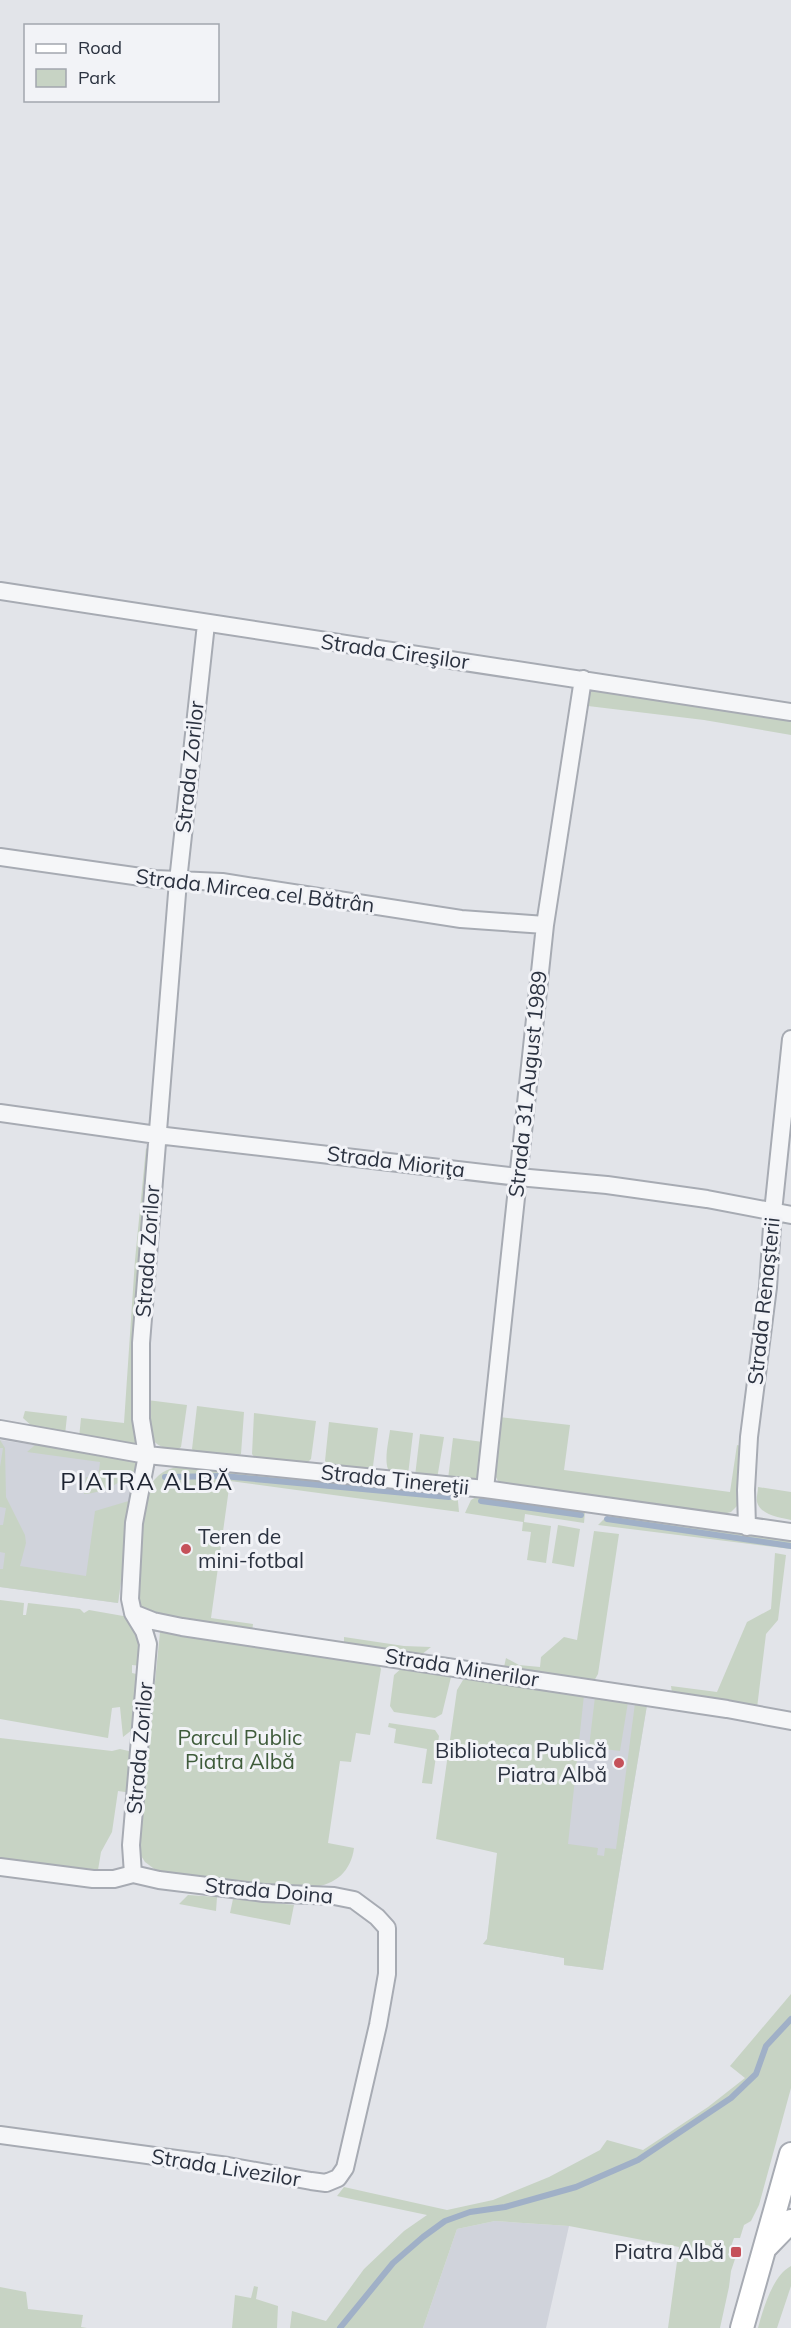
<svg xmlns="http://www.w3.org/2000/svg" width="791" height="2328" font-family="Mulish,sans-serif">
<rect width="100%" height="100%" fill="#e2e4e9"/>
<path fill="#d0d3db" d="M0,1440l138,20 -20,143 -118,-16z
M523,1685l124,20 -44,265 -39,-5v-7l-81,-14 4,-5z
M495,2221l74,5 -23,102h-123l34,-99z"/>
<path fill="#c7d3c4" d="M590,686l201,31v18l-87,-15 -116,-14z
M146,1148l4,4 -10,289 -3,4 -58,-7 2,-20 43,5 11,-163z
M147,1400l40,5 -6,42 -4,3c-33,-2 -29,-24 -30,-50z
M197,1406l47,6 -3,42 -4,2 -42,-3 -3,-4z
M25,1411l42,5 -2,19 -30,-6 -12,-11z
M254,1413l62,8 -5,38 -4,4 -52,-5 -3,-4z
M499,1417l71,8 -6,45 166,22 7,-47 4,1 -4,60 -6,6 -11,3 -221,-32 -5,-10z
M329,1422l49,6 -5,38 -5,4 -39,-5 -4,-4z
M390,1430l23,3 -5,42c-4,0 -11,0 -15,-1 -12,-4 -4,-34 -3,-44z
M420,1434l24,3 -7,42 -22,-3z
M453,1438l30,4 -4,35 -7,5 -24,-3z
M0,1440l5,8 1,49 19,38 1,8 -6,23 66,10 9,-65 37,-11 -14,103 -118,-16v-18h3l2,-16 -5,-1v-27h3l3,-17 -6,-1v-40l3,-19h-3z
M35,1445l103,15 -1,11c-16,11 -33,22 -53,23l2,-17 12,1 2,-16 -73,-10z
M186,1466l271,25 2,21 -229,-31 -19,137 42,6 -1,8 -111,-21 -5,-10c1,-31 -2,-102 20,-123 8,-9 19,-11 30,-12z
M758,1487l33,5v28c-10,-2 -31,-5 -34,-18 -1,-4 1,-10 1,-15z
M476,1497l109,15 -1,11 -59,-9 -1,8 27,4 -5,37 -19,-3 4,-28 -9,-1 1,-9 -58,-9 6,-13z
M615,1515l176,21v13l-193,-24 6,-6z
M558,1525l22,4 -6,38 -22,-4z
M594,1531l25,3 -21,140 -4,7 -90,-14 2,-9 13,7 21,2 1,-10 23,-20 13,3z
M775,1553l11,2 -8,65 -12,14 -9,74 -85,-15 -1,-7 46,6 30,-70 24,-13z
M0,1600l24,3 -1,12h3l2,-12 52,6 4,4 5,-3 40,7 10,15 3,34 -10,-1v8l9,2 -4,51 -14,11 -3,-30 -8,1 -4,30 -108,-19z
M160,1632l218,29 3,8 -11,66 -14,-2 -5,29 -11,-1 -12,82 26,5c-3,23 -18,37 -42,39h-61l-90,-13 -16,-12 -7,-11z
M344,1637l60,9 27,1 -10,8 -77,-11z
M404,1666l41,6 6,5 -9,37 -7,4 -41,-6 -4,-6 4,-31z
M473,1678l111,17 -16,149 30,4 -1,7 7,1 1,-8 11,1 19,-146 12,2 -44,265 -39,-5v-7l-81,-14 4,-5 10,-86 -61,-14 21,-149 6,-10z
M595,1697l33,5 -8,49 -31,-4z
M389,1723l46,7 4,6 -7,48 -10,-1 5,-34 -33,-6 2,-14 -8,-2z
M0,1738l112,13 8,-2 13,3 -1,41 -14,-2 -6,41 -11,20 -3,18 -98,-12z
M188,1895l29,2 -1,14 -37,-7z
M233,1899l61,6 -4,20 -60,-12z
M791,1994v94l-32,117 -8,16 -7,4 -4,13h-6l-6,17 7,4 -4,12 -2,16 -9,41h-52l11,-81 -110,-21 -74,-5 -38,8 -34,99h-133l2,-17 34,10 38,-52 40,-38 23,-16 -90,-19 7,-9 103,23 46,-10 56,-23 51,-27 7,-10 36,10 65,-43 37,-29 -15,-12z
M791,2266v20l-14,42h-19c5,-19 15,-53 33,-62z
M254,2286l4,1 -2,12 22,7 -1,22h-45l3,-33 16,3z
M0,2287l26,5 2,17 55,6 -2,12 6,1h-87z"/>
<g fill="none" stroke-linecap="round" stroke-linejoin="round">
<path stroke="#a0b0c7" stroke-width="6" d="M165,1477l58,-1 226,21
M481,1501l100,14
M607,1519l184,27
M340,2328l53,-65 30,-26 22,-16 25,-9 35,-5 71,-20 62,-27 93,-62 25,-24 10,-28 25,-27"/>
<g stroke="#a7abb3" stroke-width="20">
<path id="minor" d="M0,591l791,121
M0,857l155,22 67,3 239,37 84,6
M0,1113l157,22 361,42 89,8 100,14 84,16
M0,1429l147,26 338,34 306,43
M485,1489l60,-564 38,-246
M747,1527l-1,-37 3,-53 19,-150 5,-75 18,-173
M133,1613l20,8 29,6 545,82 64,12
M0,1867l93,12h21l19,-5 26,6 105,13 70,3 20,4 23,17 10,11v46l-9,51 -33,143 -7,10 -12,5 -15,-2 -83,-15 -228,-31
M133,1874l-2,-29 17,-201 -4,-13 -11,-18 -3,-14 4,-76 13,-68 -6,-36v-76l37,-462 28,-257"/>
</g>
<g stroke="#a7abb3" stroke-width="26">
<path id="secondary" d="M767,2246l24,-25
M742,2328l49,-174"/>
</g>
<use href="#minor" stroke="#f5f6f8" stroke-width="16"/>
<use href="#secondary" stroke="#fff" stroke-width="22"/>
</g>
<g fill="#c5515a" stroke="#f2f3f7" stroke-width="2">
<circle cx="186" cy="1549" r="6"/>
<circle cx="619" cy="1763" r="6"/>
<rect x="730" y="2246" width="12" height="12" rx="3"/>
</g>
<g text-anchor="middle" stroke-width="6" stroke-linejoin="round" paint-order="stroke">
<g font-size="21" fill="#2b3240" stroke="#f2f3f7">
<text transform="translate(395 652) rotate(8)" y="7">Strada Cireşilor</text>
<text transform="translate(190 767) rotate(-84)" y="7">Strada Zorilor</text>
<text transform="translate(255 891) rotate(7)" y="7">Strada Mircea cel Bătrân</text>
<text transform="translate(528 1084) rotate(-84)" y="7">Strada 31 August 1989</text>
<text transform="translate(396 1162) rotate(7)" y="7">Strada Mioriţa</text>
<text transform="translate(148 1251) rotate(-86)" y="7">Strada Zorilor</text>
<text transform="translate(764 1301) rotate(-84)" y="7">Strada Renaşterii</text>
<text transform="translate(395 1480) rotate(6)" y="7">Strada Tinereţii</text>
<text transform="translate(462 1668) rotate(9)" y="7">Strada Minerilor</text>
<text transform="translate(140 1748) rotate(-85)" y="7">Strada Zorilor</text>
<text transform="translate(269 1891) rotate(5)" y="7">Strada Doina</text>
<text transform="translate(226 2168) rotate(9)" y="7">Strada Livezilor</text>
</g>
<g font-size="21" fill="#2b3240" stroke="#f2f3f7" text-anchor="end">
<text x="198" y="1544" text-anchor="start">Teren de<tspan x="198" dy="24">mini-fotbal</tspan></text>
<text x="607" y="1758">Biblioteca Publică<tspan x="607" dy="24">Piatra Albă</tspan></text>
<text x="724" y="2259">Piatra Albă</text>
</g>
<g font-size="21" fill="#3e5b3a" stroke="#f2f3f7">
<text x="240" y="1745">Parcul Public<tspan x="240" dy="24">Piatra Albă</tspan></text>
</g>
<g font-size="24" letter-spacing="1.5" fill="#1d2331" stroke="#f2f3f7">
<text x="147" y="1490">PIATRA ALBĂ</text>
</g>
</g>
<rect x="24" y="24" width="195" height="78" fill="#f2f3f7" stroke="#a2a6ae" stroke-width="1.5"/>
<rect x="36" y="44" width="30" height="9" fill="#ffffff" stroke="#a2a6ae" stroke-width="1.5"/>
<text x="78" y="54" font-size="18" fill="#2b3240">Road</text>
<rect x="36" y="69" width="30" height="18" fill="#c7d3c4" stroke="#a2a6ae" stroke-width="1.5"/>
<text x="78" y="84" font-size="18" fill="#2b3240">Park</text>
</svg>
